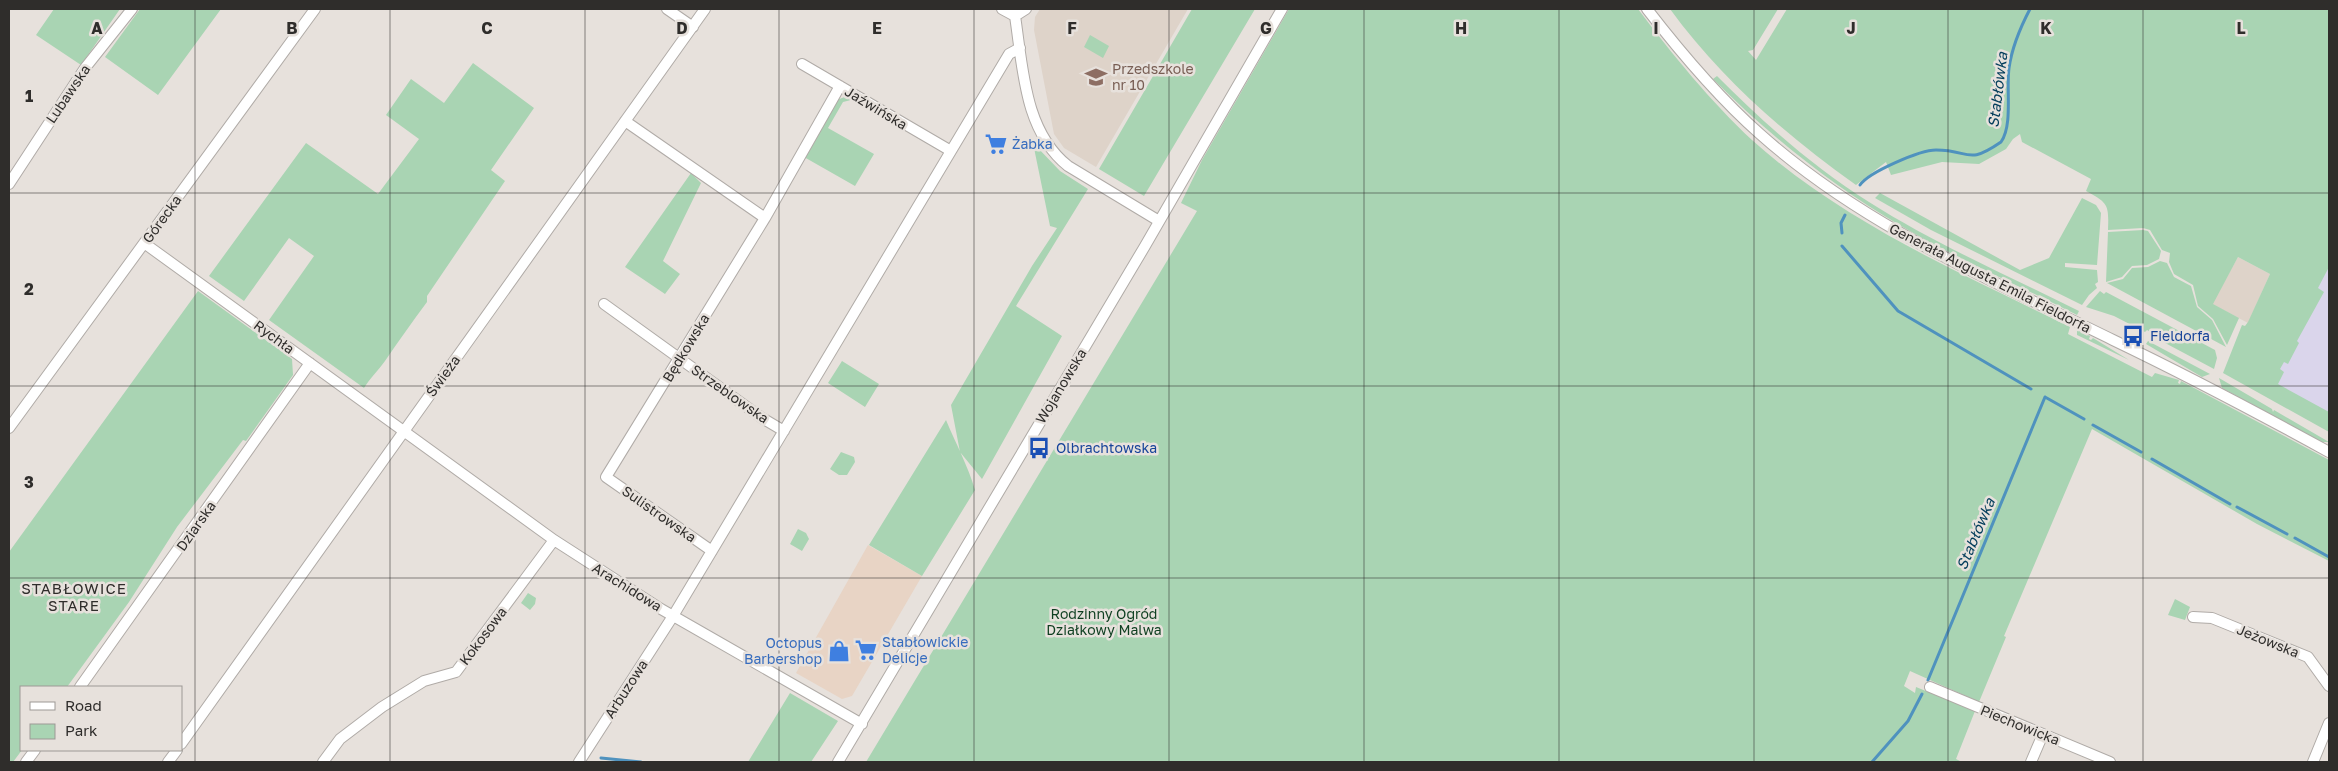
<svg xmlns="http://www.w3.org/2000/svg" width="2338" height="771" font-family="'Golos Text',sans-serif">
<rect width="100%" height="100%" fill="#e7e1dc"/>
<path fill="#e8d4c5" d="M868,545l54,31 -70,120 -10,3 -46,-26z"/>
<path fill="#ded3c9" d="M1040,9h148l-92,158 -32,-19 -10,-14 -20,-104 1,-13z
M2238,257l32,17 -22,49 -36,-19z"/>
<path fill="#dad5eb" d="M2329,263v160l-62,-34z"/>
<path fill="#a9d4b3" d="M54,9h66l-39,56 -45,-30z
M140,9h81l-63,86 -53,-38z
M1192,9h63l-111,187 -45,-27z
M1289,9h349c33,44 74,94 114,131 92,83 209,133 318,187l-2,7 84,43 3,-4 24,7 -1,3 2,1 1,-3 148,79v101l-72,-37 -165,-95 -88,207 2,1 -27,65 -69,-31 -6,15 11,7 1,-6 59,24 -19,48 6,3h-1096l331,-551 -16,-8 21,-43z
M1670,9h108l-25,41 -5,1 8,9 31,-51h542v258l-11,21 6,4 -27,49 2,2 -11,21 -4,-2 -4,7 4,3 -6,12 51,28v20l-106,-59 19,-48 3,1 3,-4 22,-48 -32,-17 -25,47 26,14 -12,27 -14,-26 -15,-13 -5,-21 -19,-11 -5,-12 1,-9 -8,-3 -12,-20 -7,-2 -35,2c1,-26 0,-27 -22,-39l5,-12 -69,-37 -2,-8 -7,5 -7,10 -27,15 -37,-2 -51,13 -5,-13 -30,23c-70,-50 -135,-106 -186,-176z
M1090,35l19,11 -6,12 -19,-11z
M473,63l61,45 -43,62 14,11 -78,115v6c-15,20 -29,40 -42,59 -7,10 -15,17 -21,27l-95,-68 45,-64 -25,-18 -45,63 -35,-25 97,-133 72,51 41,-55 -33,-24 25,-36 33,24z
M1717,76c47,47 96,91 152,126 66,42 140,74 210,109l-2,4c-59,-30 -120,-56 -176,-89 -70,-41 -131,-90 -188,-147z
M847,96l4,4 -8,2 -15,26 46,26 -19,32 -51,-29 33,-57z
M1037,147l23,24 28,18 -72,117 46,30 -80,143 -22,-27 -9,-47 81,-139 25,-38 -7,-2 -16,-78z
M691,173l10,10 -38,78 17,13 -15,20 -40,-27z
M1880,193l140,77 29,-12 33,-60 14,7 5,8 -4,52 -32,-2v4l32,3 1,12 -3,2 2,4 -8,7 -7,10 -151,-75 -56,-32z
M2143,230l5,1 13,20 -2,8 -12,6 -15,1 -10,11 -16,5 2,-50z
M2160,261l7,2 7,14 17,9 6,21 15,13 14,27 -119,-64 16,-4 9,-11 16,-1z
M198,291l94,68 1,16 -47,66 -3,-1 -66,87 -48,75 -62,85h-46l1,63 -9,12h-4v-210z
M2100,291l4,3 2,-2 109,58 2,8 -3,11 -62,-33v-3l-5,-3 -2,2 -31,-16 -28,-9z
M2077,330l13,6 -1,3 2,1 2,-2 36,22 -52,-25z
M2148,341l62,33 -8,3 -56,-33z
M842,361l37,23 -14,23 -37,-24z
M2219,378l53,31 1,3 1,-2 55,32h-8l-99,-54z
M946,420c10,24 22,46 29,70l-53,86 -53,-31z
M841,452l13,5 1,5 -8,13h-8l-9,-6z
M798,529l8,4 3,6 -7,12 -12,-7z
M528,593l8,5 -1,6 -5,6 -9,-7z
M2175,599l15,8 -5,13 -17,-5z
M790,693l48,28 -27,41h-63z"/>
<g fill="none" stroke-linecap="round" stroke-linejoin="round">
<path stroke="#4f92be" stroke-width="3" d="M1860,185c9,-13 60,-35 76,-35 35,0 30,16 65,-8 12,-17 5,-53 8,-74 3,-21 11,-40 21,-59
M1842,233l-1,-10 4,-8
M1842,246l56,65 133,78
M2045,397l39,22
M2093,425l48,27
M2152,459l78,45
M2237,507l50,27
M2295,538l34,19
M1928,680l117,-283
M601,758l40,4
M1872,762l36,-41 14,-27"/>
<g stroke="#b0aba7" stroke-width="12">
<path id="street" d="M667,9l26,18
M1002,9l13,7
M1647,9c34,44 71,88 113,125 103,92 231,146 353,206 73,35 145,73 216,112
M1015,16c8,52 9,115 53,150l91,55
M1015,16l11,-7
M802,64l149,87
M625,121l140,97
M9,184l76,-116 47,-59
M144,243l410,297 107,69 201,115
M604,304l158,114 22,13
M9,428l306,-419
M712,551l-106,-74 159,-259 75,-132
M2193,617l19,1 96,39 21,29
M80,687l230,-324
M1930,687l180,75
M181,744l524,-735
M26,762l9,-12
M168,762l9,-12
M323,762l17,-23 42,-32 42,-26 32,-9 98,-132
M579,762l94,-146 336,-562 11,-6
M838,762l307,-516 137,-237
M2031,762l12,-28
M2313,762l16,-39"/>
</g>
<use href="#street" stroke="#fff" stroke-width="10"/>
</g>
<path fill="none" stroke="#2f2d2b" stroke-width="1" stroke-opacity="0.55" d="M195,9v753M390,9v753M585,9v753M779,9v753M974,9v753M1169,9v753M1364,9v753M1559,9v753M1754,9v753M1948,9v753M2143,9v753M9,193h2320M9,386h2320M9,578h2320"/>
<defs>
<g id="school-bare" transform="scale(1.725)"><path d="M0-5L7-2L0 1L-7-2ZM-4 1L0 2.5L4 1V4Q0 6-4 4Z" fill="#8d6e63" stroke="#e7e1dc" stroke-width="2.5" paint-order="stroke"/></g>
<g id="supermarket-bare" transform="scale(1.725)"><path d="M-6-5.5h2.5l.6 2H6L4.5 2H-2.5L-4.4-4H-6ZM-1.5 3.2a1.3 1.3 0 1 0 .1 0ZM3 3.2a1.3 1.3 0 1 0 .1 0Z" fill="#3f7fe0" stroke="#e7e1dc" stroke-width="2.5" paint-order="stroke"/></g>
<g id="bus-bare" transform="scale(1.725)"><path d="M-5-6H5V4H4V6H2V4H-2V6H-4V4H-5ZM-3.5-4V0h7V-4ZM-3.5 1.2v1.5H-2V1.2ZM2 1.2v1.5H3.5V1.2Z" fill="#1a4fb4" stroke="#e7e1dc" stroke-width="2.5" paint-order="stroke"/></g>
<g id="shop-bare" transform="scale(1.725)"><path d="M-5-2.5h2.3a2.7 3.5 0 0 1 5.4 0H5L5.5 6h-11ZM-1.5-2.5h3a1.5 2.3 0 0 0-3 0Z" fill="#3f7fe0" stroke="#e7e1dc" stroke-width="2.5" paint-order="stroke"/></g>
</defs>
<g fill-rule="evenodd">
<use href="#school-bare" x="1096" y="77"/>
<use href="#supermarket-bare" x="996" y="144"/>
<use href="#bus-bare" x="2133" y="336"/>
<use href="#bus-bare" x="1039" y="448"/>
<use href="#supermarket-bare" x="866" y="650"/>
<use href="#shop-bare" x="839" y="651"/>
</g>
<g text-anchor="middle" stroke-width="5" stroke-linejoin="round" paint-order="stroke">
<g font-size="14" fill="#785e54" stroke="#e7e1dc" text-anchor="start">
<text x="1112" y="74">Przedszkole<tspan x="1112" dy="16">nr 10</tspan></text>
</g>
<g font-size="14" fill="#2f2d2b" stroke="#e7e1dc">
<text transform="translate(68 94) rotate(-56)" y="5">Lubawska</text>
<text transform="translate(876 108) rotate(31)" y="5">Jaźwińska</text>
<text transform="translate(162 219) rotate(-54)" y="5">Górecka</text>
<text transform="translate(1990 278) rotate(27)" y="5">Generała Augusta Emila Fieldorfa</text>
<text transform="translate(274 337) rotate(36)" y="5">Rychła</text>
<text transform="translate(686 348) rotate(-59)" y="5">Będkowska</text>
<text transform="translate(443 376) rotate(-54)" y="5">Świeża</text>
<text transform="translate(1061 386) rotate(-59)" y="5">Wojanowska</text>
<text transform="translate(730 394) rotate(35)" y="5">Strzeblowska</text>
<text transform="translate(659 514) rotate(35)" y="5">Sulistrowska</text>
<text transform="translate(196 526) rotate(-55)" y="5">Dziarska</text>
<text transform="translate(627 587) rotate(32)" y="5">Arachidowa</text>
<text transform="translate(483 636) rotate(-53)" y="5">Kokosowa</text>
<text transform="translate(2268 641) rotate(22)" y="5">Jeżowska</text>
<text transform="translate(626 689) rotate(-57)" y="5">Arbuzowa</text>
<text transform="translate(2020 725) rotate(22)" y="5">Piechowicka</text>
</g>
<g font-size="14" fill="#366cbe" stroke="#e7e1dc" text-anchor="start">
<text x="1012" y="149">Żabka</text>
<text x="882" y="647">Stabłowickie<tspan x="882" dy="16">Delicje</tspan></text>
<text x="822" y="648" text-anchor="end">Octopus<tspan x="822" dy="16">Barbershop</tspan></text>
</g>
<g font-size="14" fill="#164399" stroke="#e7e1dc" text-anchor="start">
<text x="2150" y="341">Fieldorfa</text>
<text x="1056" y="453">Olbrachtowska</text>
</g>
<g font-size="14" fill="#0e3f20" stroke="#e7e1dc">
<text x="1104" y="619">Rodzinny Ogród<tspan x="1104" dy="16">Działkowy Malwa</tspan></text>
</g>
<g font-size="15" font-style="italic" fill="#033d5b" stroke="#e7e1dc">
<text transform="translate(1998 90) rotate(-83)" y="5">Stabłówka</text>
<text transform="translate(1976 534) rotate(-67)" y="5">Stabłówka</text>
</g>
<g font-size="15" letter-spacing="1" fill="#2f2d2b" stroke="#e7e1dc">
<text x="74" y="594">STABŁOWICE<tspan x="74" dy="17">STARE</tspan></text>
</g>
</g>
<g font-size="16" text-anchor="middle" font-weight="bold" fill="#2f2d2b" stroke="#e7e1dc" stroke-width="5" stroke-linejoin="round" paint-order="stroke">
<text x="97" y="34">A</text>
<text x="292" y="34">B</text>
<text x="487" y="34">C</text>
<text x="682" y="34">D</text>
<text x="877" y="34">E</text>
<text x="1072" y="34">F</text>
<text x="1266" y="34">G</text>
<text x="1461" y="34">H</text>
<text x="1656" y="34">I</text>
<text x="1851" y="34">J</text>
<text x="2046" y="34">K</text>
<text x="2241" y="34">L</text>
<text x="29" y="102">1</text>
<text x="29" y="295">2</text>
<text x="29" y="488">3</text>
</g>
<rect width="2338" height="771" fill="none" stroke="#2f2d2b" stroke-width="20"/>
<rect x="20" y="686" width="162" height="65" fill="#e7e1dc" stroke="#9d9995"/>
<rect x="30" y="702" width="25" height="8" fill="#ffffff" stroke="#9d9995"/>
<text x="65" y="711" font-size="15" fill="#2f2d2b">Road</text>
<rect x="30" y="724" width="25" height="15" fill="#a9d4b3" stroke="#9d9995"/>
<text x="65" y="736" font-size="15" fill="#2f2d2b">Park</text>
</svg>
